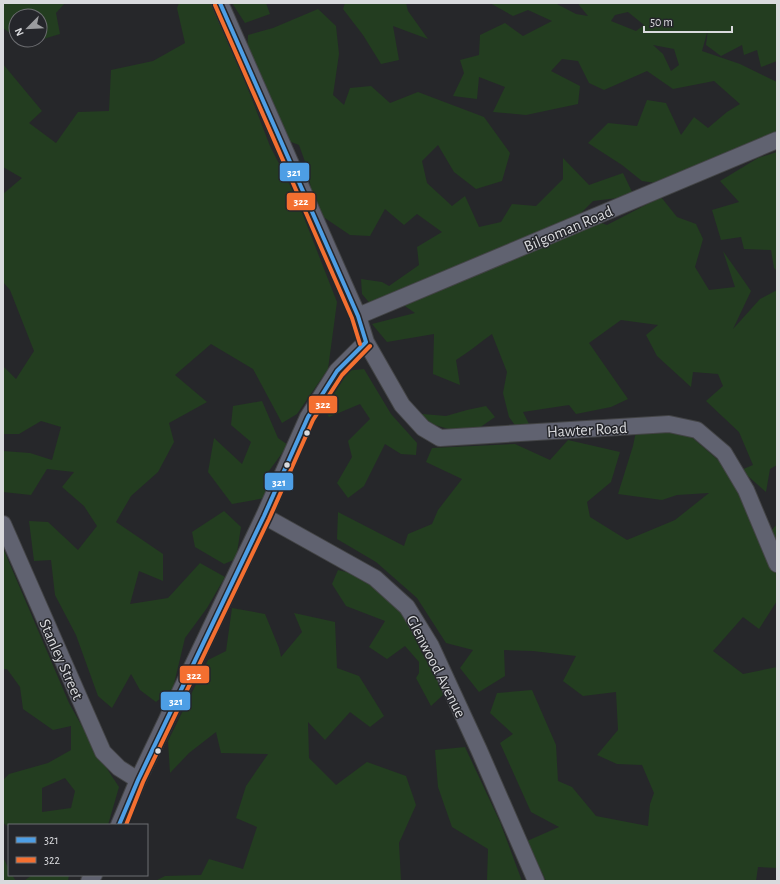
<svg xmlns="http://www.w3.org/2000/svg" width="780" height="884" font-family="'Alegreya Sans',sans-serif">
<rect width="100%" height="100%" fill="#26272a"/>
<path fill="#233d20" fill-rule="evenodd" d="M3,3h62l-9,10 4,21 -20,6v-24h-24v21l-13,-9z
M179,3h36l55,143 26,51 41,105 -9,67 -31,45 -15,9 -29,-54 -42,-25 -36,31 32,27 -38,21 5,19 -16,30 -27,24 -15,26 47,32v27l-24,-10 -9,33 38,-6 32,-35 25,14 -18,31 -22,30 -12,50 -17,14 -16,-12 -9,-16 -19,34 -14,-12 -22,-61 -21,-40 -4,-35 -17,1 -5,-40 19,1 30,28 19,-24 -13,-20 -22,-19 12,-15 -27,-3 -16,26 -28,-3v-41l27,2 22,7 9,-33 -20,-6 -22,13h-16v-68l13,13 18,-28 -24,-61 -7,-8v-88l19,-16 -19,-11v-103l39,47 -13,12 27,20 22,-31 31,-1 2,-41 42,-9 32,-18 -8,-35z
M232,3h34l4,11 -25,9z
M345,3h61l2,8 20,28 -35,-13 6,34 -18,4 -18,-29 -20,-26z
M490,3h65l21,11 12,2 -9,-11v-2h198v58l-16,6 -4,-17 -13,5 -2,-10 -21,11 -15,-11 2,-16 -6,22 38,13 37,18v57l-107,46 -28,-4 -20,-16 -34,-22 20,-20 29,3 10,-26 19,3 15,32 13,-18 14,11 19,-16 13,-8 -26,-23 -41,8 -26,-18 -43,19 -15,-7 -11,-22 -16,-2 -11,12 29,15 -2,18 -52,11 -33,-3 12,-25 -26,-10 -2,22 -24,-3 11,-23 -4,-13 19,-5 1,-20 25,-12 18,13 29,-15 -24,-11 -15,6zM628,12l16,13 -8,6 -25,-10 4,-6zM653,45l21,4 5,16 -8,6 -8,-17z
M318,9l18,17 3,28 -6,41 11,10 6,-17 21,-2 19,17 28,-11 66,25 26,36 -8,28 -26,8 -22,-17 -16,-27 -16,16 5,22 25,23 13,-10 14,31 22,-5 11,-18 24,2 27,-27v-21l26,27 34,-12 11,23 -41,5 -14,14 28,10 54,-28 16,20 19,7 7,15 -8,28 14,23 26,-3 -12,-36 28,40 -18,38 27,-30 17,-9v175l-7,4 -4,23 -25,-22 12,-5 -14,-33 -33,-31 17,-15 -5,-12 -25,-2 -2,15 -34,-31 -11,-21 12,-10 -37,-5 -32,23 39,56 -17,8 -35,7 -7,-9 -46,7 10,20 -16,-4 -8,-11 -6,-24 4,-21 -15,-38c-13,9 -23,18 -36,26l4,25 -27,-11 1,-40 -47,8 -15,-18 43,-11 -13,-9 -29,3 -11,-13 -1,-15 21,3 7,4 30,-21 -2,-18 25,-15 -25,-18 -13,11 -19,-16 -15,27 -20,-1 -37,-25 -4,-37 -10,-28 -18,-7 -34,-85 1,-18 25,-7z
M777,152v119l-3,-3 -3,-18 -27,-1 -3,-12 -20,3 -9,-30 27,-8 -19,-21 38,-23z
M364,369l27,45 26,29 -1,12 -15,-1 -16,-10 -21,42 -16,12 -11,-15 15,-26 -4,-16 22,-22 -10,-15 -31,13 -10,-16 25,-30z
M262,401l16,37 10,7 -22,30 3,9 -4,14 -33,6 -24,-32 6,-34 28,26 9,-22 -20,-17 2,-19z
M486,406l9,11 -26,18 -41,-12 -17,-10 35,3 21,-6z
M638,421l41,5 47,41 35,76 16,-19v77l-18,28 -16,-12 -30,34 30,23 34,-7v201l-19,-1 -2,14h-210l-19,-40 32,-14 -28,-15 -31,-69 13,-9 -23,-21 7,-20 35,-3 24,55 2,36 14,6 24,29 52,10 2,-22 4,-11 -12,-28 -25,-1 -20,-9 21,-25 -2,-38 -33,4 -20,-15 13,-25 -43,-5 -29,-1 1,26 -26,16 -19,-24 13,-18 -27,-7 -29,-45 -41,-36 -39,-23 1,-27 66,34 4,-12 24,-10 6,-14 24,-31 -36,-17 6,-14 83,-4 35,16 18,-20 52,12 -9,30 -24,20 3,15 37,23 48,-20 34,-27 -32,2 -15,5 -44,-6 15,-48z
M224,511l17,16 -5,32 -12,5 -29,-17 -3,-15z
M3,548l66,155 29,52 21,32 -11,38h-99v2l-6,-4v-43l6,-6 39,-11 23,-13v-24l-18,4 -30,-21 -3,-22 -13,-18h-4zM65,778l10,13 -4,17 -29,4v-24z
M338,570l33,8 31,32 20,43 18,32 3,10 -12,11 -15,-28 3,-5v-11l-14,-16 -18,13 -18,-12 16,-26 -39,-15 -14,-22z
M232,608l33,6 14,34 2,9 21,-25 -8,-19 41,9 2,46 22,8 25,40 -14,11 -20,-15 -25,28 -17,-18 1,36 27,27 31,-23 39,14 10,29 -17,38 2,38h-246l10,-5 36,-1 8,-16 34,10 14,-42 -21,-9 10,-32 22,-32 -47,-1 -5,-21 -27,21 -19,20 -2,-32 40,-81 18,-9z
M465,747l35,75 22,59h-35l1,-32 -36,-22 -14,-40 -3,-37z
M3,857l6,12v6h3l4,6h-13z
M32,875h37l-1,6h-44z"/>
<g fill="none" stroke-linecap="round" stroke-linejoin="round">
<g stroke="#434446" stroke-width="18">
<path id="minor" d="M220,3l138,313 8,26 36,63 21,23 17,10 229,-14 28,6 27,23 22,37 31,74
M358,316l419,-176
M264,516l111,62 32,29 24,39 48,104 57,131
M3,524l100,228 16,16 19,12
M119,825l19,-45 126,-264 44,-99 29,-46 29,-29
M89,881l5,-6"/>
</g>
<use href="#minor" stroke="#606270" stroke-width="16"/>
<g stroke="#25262b" stroke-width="7">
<path id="bus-1" d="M220,3l138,313 8,26
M119,825l19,-45 126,-264 44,-99 29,-46 29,-29"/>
</g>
<g stroke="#25262b" stroke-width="7">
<path id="bus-2" d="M215,5l137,313 8,26
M126,825l17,-43 126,-263 44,-99 29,-45 28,-29"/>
</g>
<use href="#bus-1" stroke="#4d9ee5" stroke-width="4"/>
<use href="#bus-2" stroke="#f46f30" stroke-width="4"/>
</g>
<g fill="#d9dadd" stroke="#25262b" stroke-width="1.5">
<circle cx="307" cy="433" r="3.5"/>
<circle cx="287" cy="465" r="3.5"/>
<circle cx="158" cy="751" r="3.5"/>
</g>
<g text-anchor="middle" stroke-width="3" stroke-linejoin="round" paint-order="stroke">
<g font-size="16" fill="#d9dadd" stroke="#25262b">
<text transform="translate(568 228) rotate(-23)" y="6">Bilgoman Road</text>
<text transform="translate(587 429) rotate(-3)" y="6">Hawter Road</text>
<text transform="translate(62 659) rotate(66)" y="6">Stanley Street</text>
<text transform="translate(437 666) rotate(63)" y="6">Glenwood Avenue</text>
</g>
</g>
<g stroke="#25262b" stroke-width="1.5">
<rect x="279" y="162" width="31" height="20" rx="4" fill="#4d9ee5"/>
<rect x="286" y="192" width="30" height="19" rx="4" fill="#f46f30"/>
<rect x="308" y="395" width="30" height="19" rx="4" fill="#f46f30"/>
<rect x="264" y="472" width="30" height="19" rx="4" fill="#4d9ee5"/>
<rect x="179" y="665" width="31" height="19" rx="4" fill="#f46f30"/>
<rect x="160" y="691" width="31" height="20" rx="4" fill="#4d9ee5"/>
</g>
<g font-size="11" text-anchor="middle" font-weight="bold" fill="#fff">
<text x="294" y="176">321</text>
<text x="301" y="205">322</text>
<text x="323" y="408">322</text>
<text x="279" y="486">321</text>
<text x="194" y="679">322</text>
<text x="176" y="705">321</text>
</g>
<rect width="780" height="884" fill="none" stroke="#d9dadd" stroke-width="8"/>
<rect x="8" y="824" width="140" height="52" fill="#25262b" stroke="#6d6e72"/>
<rect x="16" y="837" width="20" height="6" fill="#4d9ee5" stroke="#6d6e72"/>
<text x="44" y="844" font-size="12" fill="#d9dadd">321</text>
<rect x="16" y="857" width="20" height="6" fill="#f46f30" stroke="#6d6e72"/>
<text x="44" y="864" font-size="12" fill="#d9dadd">322</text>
<g transform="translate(28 28) rotate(246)"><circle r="19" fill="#25262b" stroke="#6d6e72"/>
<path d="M0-3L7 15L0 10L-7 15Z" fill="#9a9b9e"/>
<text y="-6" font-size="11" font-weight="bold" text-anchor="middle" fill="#d9dadd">N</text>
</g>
<path d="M644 26v6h88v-6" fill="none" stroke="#d9dadd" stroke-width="2"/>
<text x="650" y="26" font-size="12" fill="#d9dadd" stroke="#25262b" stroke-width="3" paint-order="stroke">50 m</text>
</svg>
